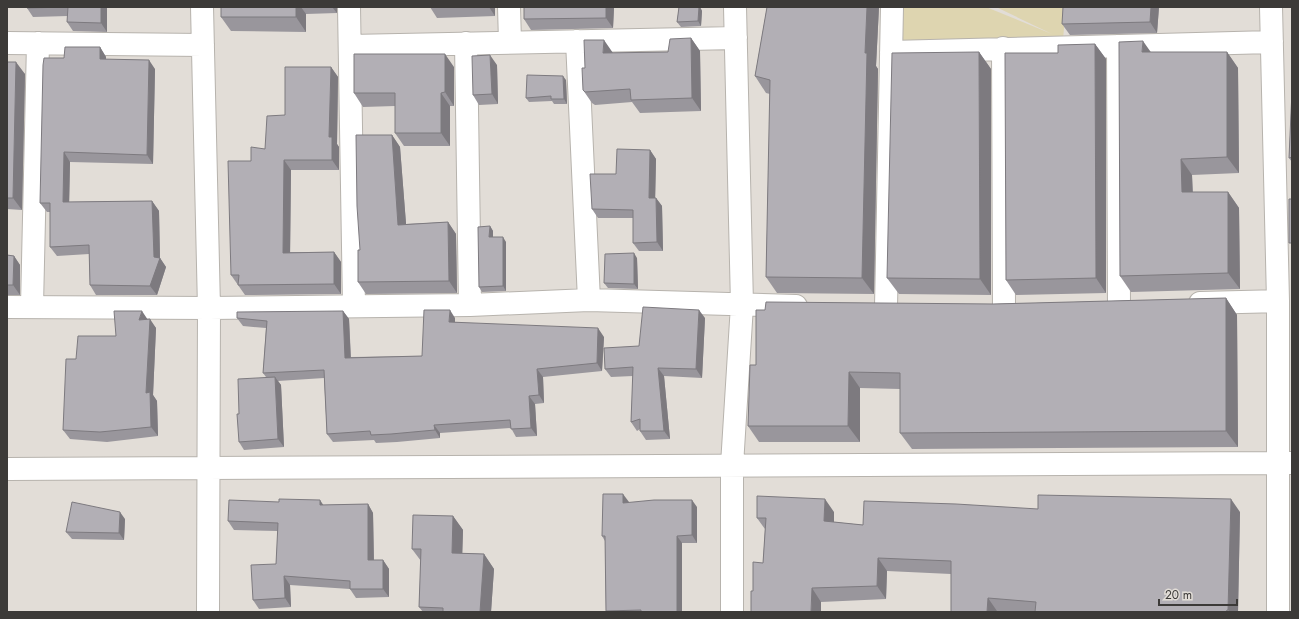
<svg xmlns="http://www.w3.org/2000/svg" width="1299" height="619" font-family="Jost,sans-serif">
<rect width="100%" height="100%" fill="#e2ddd7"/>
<path fill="#ded5b0" d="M896,7h90l66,27 -56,-27h70l-3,32 -167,7z"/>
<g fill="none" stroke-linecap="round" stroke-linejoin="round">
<g stroke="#b7b3ad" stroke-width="24">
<path id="minor" d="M202,7l7,301 -1,304
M349,7l5,299
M509,7l1,35
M1271,7l7,294v311
M577,41l12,259
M7,43l196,2
M466,43l4,262
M350,46l386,-8
M1118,46l1,259
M1003,48l1,260
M891,52l381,-10
M1200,303l78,-2
M32,306l6,-263
M7,307l202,1 261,-3 119,-5 207,6
M886,307l6,-300
M7,469l1285,-6
M732,612v-147l10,-160 -7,-298"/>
</g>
<use href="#minor" stroke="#fff" stroke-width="22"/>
</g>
<path fill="#99969c" d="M27,7h80v25l-34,-1 -6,-9 1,-6 -35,1 -6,-9z
M221,7h116v6l-31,1v18l-75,-1 -10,-14z
M430,7h65v9l-58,2z
M524,7h92v1h-2l-1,20 -82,2 -7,-11z
M679,7h21l2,4 -1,15 -20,1 -4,-5z
M767,7h112l-3,59 2,3 -4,225 -97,-1 -11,-16 4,-183 -4,-1 -11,-17z
M1159,7l-2,26 -87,2 -8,-11z
M691,38l9,13 1,60 -61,2 -8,-11 -37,3 -3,-2 -9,-13 2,-22 28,-15 55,-1z
M1095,44l11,15v234l-90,2 -10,-15 52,-227z
M100,47l6,10v2l49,10 -2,95 -83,-2 -1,40 83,-1 7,10 1,47 6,9 -9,28h-61l-6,-10 -1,-31 -32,2 -7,-9v-35h-3l-7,-9 24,-145z
M979,52l12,17v226l-92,-1 -12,-16z
M1151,52h76l11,16 1,105 -47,2 1,17h35l11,16 1,81 -109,3 -11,-16z
M7,62l18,12 -3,136 -15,-1z
M497,65l1,39 -19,1 -6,-10z
M331,67l7,10 -1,67 2,3v23h-48l-1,82h44l7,10v32l-96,1 -14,-20 20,-114 14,-12z
M454,67v39h-4v40h-46l-9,-13v-27l-32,1 -9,-14z
M566,80l1,24h-13l-2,-3 -23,1 -3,-4z
M1292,91v71l-3,-4z
M392,135l8,12 6,77 42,-2 8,12 1,59 -91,1 -8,-12 2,-32z
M650,150l6,9 -1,39h1l6,8 1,45h-24l-6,-8v-25h-35l-6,-9 24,-35z
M490,226l3,5v6l13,5v49l-24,1 -3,-5z
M7,255l7,1 6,9v30h-13z
M637,258l1,31 -30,-1 -4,-5z
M1226,298l11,17 1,132 -326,2 -12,-16v-44l-40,-1v54h-101l-11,-16 8,-61 237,-61z
M343,311l6,8 2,38 71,-1 33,-38v4l149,15 -2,34 -59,6 1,26 -9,1 2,32 -21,1 -5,-9 -71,5v5l-43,4 -21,1 -2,-3 -41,2 -6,-8 -3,-56 -46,3 3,4 3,62 -40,3 -5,-8v-28l27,-37 -3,-4 3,-45 -23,-2 -6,-8z
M705,318l-3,60 -38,-2 6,63 -24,1 -6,-9v-2l-3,2 -6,-9 2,-46 -22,1 -6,-8 34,-23z
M148,319l8,9 -3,67 4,6 1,35 -51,6 -37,-3 -7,-9 13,-71 40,-23z
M629,502v1l68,4v36h-15v69h-75l-1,-1 -1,-70 -3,-5z
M368,504l5,9 1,47h9l6,9v28l-33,1 -6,-9 -60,-4 1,22 -32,2 -6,-9 23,-36 2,-33 -44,-1 -6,-9 96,-16z
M1038,509l202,3 -2,100h-233l-8,-1v1h-46v-38l-64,-3 -1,28 -65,3 -68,-11 10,-28 2,-34 -8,-11 77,-6v10l29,3z
M453,516l10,14 -1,23 22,1 10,15 -3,43h-68l-4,-5 2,-46 -9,-12z
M125,519l-1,21 -52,-1 -6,-7z"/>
<path fill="#7d7a7f" d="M101,7h6v25l-6,-9z
M296,7h5l5,7v18l-10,-15z
M332,7h5v6z
M489,7h6v9z
M606,7h7l1,1 -1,20 -7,-10z
M699,7h1l2,4 -1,15 -3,-5z
M867,7h12l-3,59 2,3 -4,225 -12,-16 3,-225z
M1151,7h8l-2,26 -7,-11z
M691,38l9,13 1,60 -9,-13z
M604,40l9,13h-10z
M1143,41l12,17 -13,-6z
M1095,44l11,15v234l-10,-15z
M100,47l6,10v11l-6,-9z
M979,52l12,17v226l-11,-16z
M1227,52l11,16 1,105 -12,-16z
M445,54l9,13v39l-9,-14z
M490,55l7,10 1,39 -6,-10z
M149,60l6,9 -2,95 -6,-9z
M16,62l9,12 -3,136 -9,-12z
M331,67l7,10 -1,67 2,3v23l-7,-10 -3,-23z
M563,76l3,4 1,24 -3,-5z
M441,93l9,13v40l-9,-13z
M392,135l8,12 7,89 -9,-11z
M650,150l6,9 -1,48 -6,-9z
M64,152l6,10 -1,49 -6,-9z
M1181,159l11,16 1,34 -11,-17z
M284,160l7,10 -1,93 -7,-10z
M1228,192l11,16 1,81 -12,-16z
M656,198l6,8 1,45 -6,-9z
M152,201l7,10 1,47 6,9 -9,28 -7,-9 4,-29z
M448,222l8,12 1,59 -8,-12z
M490,226l3,5v11l-4,-5z
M503,237l3,5v49l-3,-5z
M334,252l7,10v32l-7,-10z
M634,253l3,5 1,31 -4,-5z
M14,256l6,9v30l-7,-10z
M1226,298l11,17 1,132 -12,-16z
M450,310l5,8v12l-6,-8z
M699,310l6,8 -3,60 -6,-9z
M142,311l6,9h-9z
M343,311l6,8 2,47 -6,-8z
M150,319l6,9 -3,67 4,6 1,35 -7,-9 -5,-34z
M598,328l6,9 -2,34 -5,-8z
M658,368l6,8 6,63 -6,-8z
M537,369l6,8 1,26 -5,-8z
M849,372l11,16v54l-12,-16z
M275,377l6,8 3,62 -6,-8z
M529,396l6,8 2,32 -6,-8z
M434,425l6,8v5l-5,-8z
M623,494l6,8v9l-6,-8z
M825,499l9,13v22l-10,-13z
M1231,499l9,13 -2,100h-8l-2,-2z
M320,500l6,9 -6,-4z
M692,500l5,7v36l-5,-8z
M368,504l5,9 1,56 -6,-9z
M120,512l5,7 -1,21 -5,-7z
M453,516l10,14 -1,37 -10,-14z
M677,536l5,7v69h-5z
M484,554l10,15 -3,43h-11z
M878,558l9,13 -1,28 -9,-13z
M383,560l6,9v28l-6,-8z
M284,576l6,9 1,22 -6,-9z
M812,588l9,14v10h-10z
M988,598l9,13v1h-10z"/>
<path fill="#b2afb5" stroke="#7d7a7f" d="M27,7h74v16l-34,-1 1,-15 -41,1z
M221,7h75v10h-75z
M524,7h82v11l-82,1z
M679,7h20l-1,14 -21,1z
M767,7h100l-2,46h2l-5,225 -96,-1 4,-197 -15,-4z
M1063,7h88l-1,15 -88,2z
M691,38l1,60 -61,2 -1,-11 -45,3 -2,-2 -1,-22h3l-1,-28h20l-1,13 65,-1 2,-13z
M1143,41l-1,11h85v105l-46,2 1,33h46v81l-108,3 -1,-234z
M1095,44l1,234 -90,2 -1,-227h53v-8z
M65,47h35v12l49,1 -2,95 -83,-3 -1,50 89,-1 2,56 6,1 -10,28 -60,-1 -1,-40 -39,2v-44h-10l3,-138 1,-7h20z
M979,52l1,227 -93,-1 5,-225z
M354,54h91v38l-4,1v40h-46v-40h-41z
M490,55l2,39 -19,1 -1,-39z
M7,62h9l-3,136h-6z
M285,67h46l-2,70h3v23h-48l-1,93 51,-1v32l-96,1 1,-10h-8l-3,-114h23v-14l14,2 2,-33 18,-1z
M527,75l36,1 1,23h-13v-3l-25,2z
M1292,91v66l-3,1z
M356,135h36l6,90 50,-3 1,59 -91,1v-32h2l-3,-44z
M617,149l33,1 -1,48h7l1,44 -24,1v-33l-41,-1 -2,-35h26z
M1289,199h3v44h-3z
M490,226l-1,11h14v49l-24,1 -1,-60z
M634,253v31l-30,-1 1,-29z
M7,255l7,1 -1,29h-6z
M1226,298v133l-326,2v-60l-51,-1 -1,54h-100l2,-61h6v-55h9l1,-8 227,2z
M643,307l56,3 -3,59 -38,-1 6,63h-24v-12l-9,3 2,-55 -28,2 -1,-21 35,-2z
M424,310h26l-1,12 149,6 -1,35 -60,6 2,26 -10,1 2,32 -20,1 -1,-9 -76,5 1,5 -44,4 -20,1 -1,-4 -43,3 -3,-64 -61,3 4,-52 -30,-3v-6l106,-1 2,47 77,-2z
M114,311h28l-3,9 11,-1 -4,74 4,-1 1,35 -51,5 -37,-2 3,-71h10l2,-23h38z
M275,377l3,62 -39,3 -2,-28h2l-1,-35z
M603,494h20v9l31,-3h38v35l-15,1v76h-36v-2l-35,1 -1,-75h-3z
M1038,495l193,4 -3,111h-1l-1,2h-191l1,-10 -48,-4 -1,14h-36v-51l-73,-3 -1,28 -65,2 -1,24h-60v-21h2v-29l10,1 3,-45h-9v-22l68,3 -1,22 39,4 1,-24 92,3 82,5z
M279,499l41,1v5l48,-1v56h15v29h-33v-8l-66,-5 1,22 -32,2 -2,-35 25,-1 2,-41 -50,-2 1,-21 50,2z
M72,502l48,10 -1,21 -53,-1z
M413,515l40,1 -1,37 32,1 -4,58h-37v-4l-24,-1 2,-58h-9z"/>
<rect width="1299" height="619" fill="none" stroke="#3c3a38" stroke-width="16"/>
<path d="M1159 599v6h78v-6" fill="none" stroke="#3c3a38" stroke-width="2"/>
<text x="1165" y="599" font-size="12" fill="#3c3a38" stroke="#e2ddd7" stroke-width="3" paint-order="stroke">20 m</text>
</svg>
